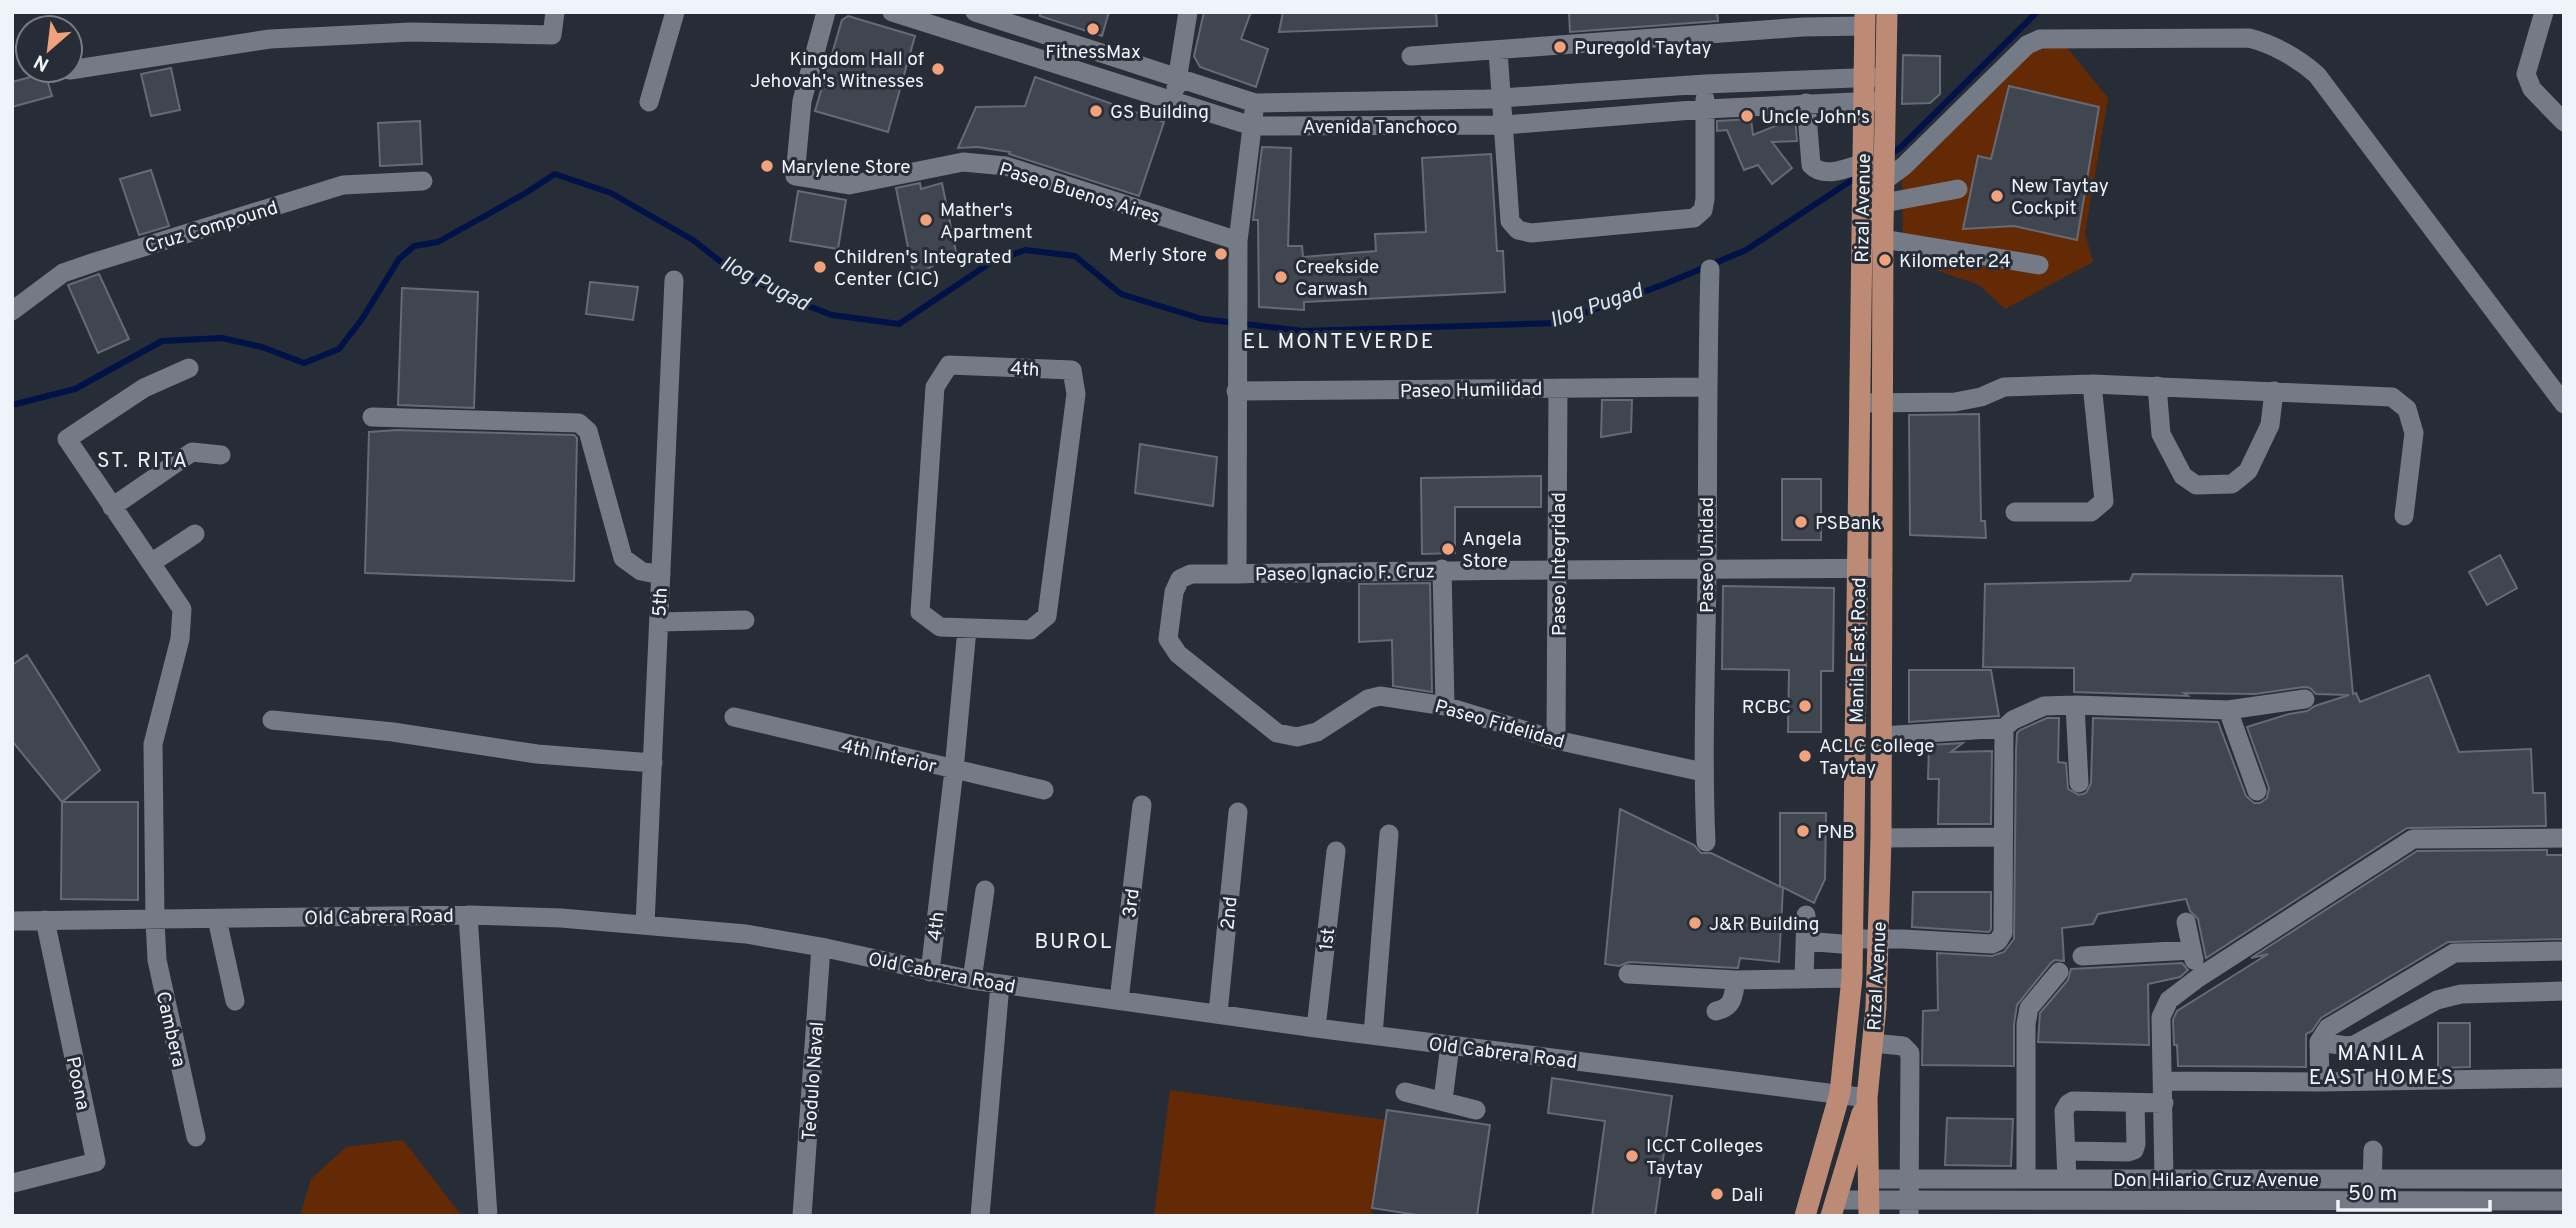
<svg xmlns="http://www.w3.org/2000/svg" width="2576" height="1228" font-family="Overpass,sans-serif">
<rect width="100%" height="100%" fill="#272d36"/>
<path fill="#642a06" d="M2034,35l30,9 44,54 -23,135 8,29 -88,47 -26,-24 -76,-26 -1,-100z
M1170,1090l215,30 -14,96h-217z
M403,1140l59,76h-162l11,-37 35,-32z"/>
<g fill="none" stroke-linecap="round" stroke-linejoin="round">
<path stroke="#001247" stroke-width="6" d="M1890,155l11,-8 136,-135
M12,405l63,-16 87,-48 60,-3 40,9 42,16 35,-14 23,-30 37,-60 15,-13 24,-4 86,-48 31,-20 56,19 82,47 28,22 66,36 45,17 67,9 91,-61 35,-13 50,6 46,38 81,25 101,12 254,-8 108,-39 81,-34 112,-74"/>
</g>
<path fill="#3f4650" stroke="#646b77" stroke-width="2" d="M1040,12h69l-7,24 -62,-20z
M1204,12h47l-10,27 27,10 -12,38 -56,-20 -6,-11z
M1283,12h153l1,14 -158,6z
M1569,12h148l1,9 -148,11z
M848,16l67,20 -27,96 -73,-21 27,-91z
M1903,55l37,1v38l-10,9 -28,1z
M171,68l9,42 -29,6 -10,-42z
M45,73l7,23 -40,11v-25z
M1035,77l129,45 -25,74 -130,-42 1,-2 -32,-5 -20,1 18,-41 49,-1z
M2009,86l90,21 -22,133 -63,-14 -51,3 15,-73 13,3z
M1795,117l2,24 -25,1 20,26 -20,16 -14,-19 -14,5 -17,-40 -10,1v-10l34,-2 2,16 32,-13v-4z
M420,121l2,43 -42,2 -2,-43z
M1262,147l29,1 -3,98h14l1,11 73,-6 -1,-17 51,-2 -4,-74 69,-4 6,97h6l2,41 -201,10v8l-45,-3 -1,-87h-5z
M151,170l18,56 -30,9 -19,-56z
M920,183l1,6 21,-6 14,69 -42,25 -18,-89z
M798,191l48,9 -8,49 -48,-8z
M99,274l30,65 -31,14 -30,-68z
M590,282l48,5 -5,33 -47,-6z
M402,288l76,4 -4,116 -76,-3z
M1602,400h30l-1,32 -30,5z
M1979,414l2,107h4l1,17 -76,-3 -1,-120z
M397,430l177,5 3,3 -3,143 -209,-8 4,-141z
M1140,444l77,13 -4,49 -78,-13z
M1541,476v31h-86v46l-33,1 -1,-76z
M1782,479h39v61h-39z
M2500,555l17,33 -30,17 -18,-33z
M2133,574l209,2 11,118 3,-1 4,9 69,-27 30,77 72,-3 2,44h12l1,33 -139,2 -201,130 -8,-39 -8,-8 -4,-12 -88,15 -5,10 -31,4 2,33 -9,-1 -5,4 -33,41 -3,19v42l-92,-1 1,-54 15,-1 -1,-57 55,3 12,-4 10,-13 2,-188 1,-18 3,-3 27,-12h12l-1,44 8,1 2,26 11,6 7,-2 5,-10 2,-65 125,4 28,74 8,7h6l7,-5 2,-10 -22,-61 42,-13 18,-3 8,-5 34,-11 -33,-1 -6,-6 -6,-1 -49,7 -71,-1 4,3 -114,-4v-24l-91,-1 2,-83 145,-3z
M1430,583l2,109 -39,-6 -1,-46 -33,2v-58z
M1723,586l111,2 -1,83h-12v61h-33l1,-62 -67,-1z
M27,655l73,115 -38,32 -50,-61v-76z
M1909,670h82l8,46 -90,6z
M1963,743l-12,9 41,-1 -1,73h-53l1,-45h-11l1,-34z
M62,802h76v98l-77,-1z
M1620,809l74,36 7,8h10l72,35 -4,74 -39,-4 -2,10h-2l-107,-6 -10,4 -14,-2z
M1780,813h46l-1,66 -11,24 -34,-17z
M2547,850v5h17v84l-116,3 -127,76 -9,13 -6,3v33l-128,-1 -1,-21h-3l-1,-25 4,-9 91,-57 -17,4 166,-107z
M1913,892h78v37l-2,3 -77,-5z
M2182,963l6,7 -8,7 -32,7 1,61 -111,-3 2,-29 28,-33 3,-11z
M2438,1023h32v44l-32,1z
M1552,1078l120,18 -17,120h-63l13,-95 -57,-8z
M1387,1110l103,15 -13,91h-53l-52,-8z
M1947,1118l66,1 -2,47 -66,-1z"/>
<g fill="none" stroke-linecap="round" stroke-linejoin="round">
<path stroke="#747b87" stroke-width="19" d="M826,12l-24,89 -7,75 54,9 114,-23 43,4 232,75
M892,12l360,114 253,-1 200,-16 172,-8
M975,12l280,91 232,-4 218,-15 174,-7
M2544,12l-18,62 6,15 32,33
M1498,51l12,170 8,9 13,3 163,-15 9,-8 2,-11v-100
M1411,56l392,-29 62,-1
M70,70l200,-31 141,-7 141,3 3,-23
M1176,87l12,-75
M649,102l26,-90
M1255,103l-17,138 -1,333c216,-5 431,-4 646,-6
M1806,103l5,62c14,14 36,3 53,-2
M1885,180l19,-14 123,-121 13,-6 209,-1c24,6 49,20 68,37l247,329
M1884,203l74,-14
M1867,239h16l156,26
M12,311l51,-38 32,-11 248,-77 80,-4
M949,365l123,5 4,24 -29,222 -17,14 -90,-3 -20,-15 15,-225z
M189,368l-45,20 -77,51 115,170 -2,30 -27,105 2,176 2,40 39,177
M2157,386l4,48 22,42 13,9 36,-1 16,-13 22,-46 4,-34
M1236,391l470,-4
M1866,403l89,-1 26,-5 23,-10 88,-3 300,13 15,12 7,24 -10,83
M372,417l207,6 9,8 35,127 18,13 20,4
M112,507l80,-55 29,3
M2015,512h76l13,-11 -12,-117
M151,563l44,-29
M1442,569l3,137
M1237,574h-46l-11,5 -6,13 -6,47 10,15 99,79 20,4 20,-5 51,-33 12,-3 65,10 111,34 147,32
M659,622l86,-2
M2075,705l4,78
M2228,710l29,81
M734,717l310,73
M272,720l121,12 144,22 116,9
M1882,736l122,-8 9,-8 31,-14 31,-1 153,5 77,-11
M1556,740l2,-352
M1881,838l121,-1
M1706,842c-4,-90 0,-180 1,-271 1,-101 0,-201 3,-302
M468,915l20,301
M217,919l18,82
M12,921l456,-6 93,3 185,16 75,13 151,33 344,48 551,70
M2186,922l8,38
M645,925l29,-645
M1853,939h50l89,5 6,-3 5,-8 1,-205
M1805,941l48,4
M2082,956l110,-6
M930,972l24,-202 13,-141
M1628,974l108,6 116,-2
M1804,978l2,-63
M972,980l13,-90
M1119,1000l23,-195
M1716,1011c18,-4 17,-15 20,-31
M1218,1013l20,-201
M1316,1028l20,-177
M1373,1035l16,-201
M2319,1042l28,4 7,-1 83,-45 24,-6 103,-3
M1873,1043l30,3 7,7 -1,163
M2164,1081l156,1 244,-4
M2320,1082l-1,-40 9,-14 126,-75 110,-2
M1405,1092l71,18
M1443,1100l7,-55
M2067,1151l61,1 6,-2 2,-6 -1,-41
M1869,1179h695
M2026,1179v-155l3,-16 30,-36
M2067,1179l-3,-68 4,-7 5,-3 91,2
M2164,1179l-3,-162 8,-17 29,-22 215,-139 151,-1
M13,1183l83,-21 -51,-242
M2372,1190l1,-40
M1835,1200l729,1
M802,1216l19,-269
M980,1216l20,-232"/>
<path stroke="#bd8b75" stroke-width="21" d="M1805,1216l35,-123 12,-115 13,-966
M1831,1216l31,-103
M1869,1216l-2,-118 9,-91 5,-169 2,-611 4,-215"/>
</g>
<g fill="#f1a27b" stroke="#272d36" stroke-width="2.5">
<circle cx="1093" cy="29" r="7"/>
<circle cx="1560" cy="47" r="7"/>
<circle cx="938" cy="69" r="7"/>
<circle cx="1096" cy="111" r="7"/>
<circle cx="1747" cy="116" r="7"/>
<circle cx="767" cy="166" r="7"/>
<circle cx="1997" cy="196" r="7"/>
<circle cx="926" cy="220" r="7"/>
<circle cx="1221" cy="254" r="7"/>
<circle cx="1885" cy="260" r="7"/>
<circle cx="820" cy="267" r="7"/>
<circle cx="1281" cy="277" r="7"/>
<circle cx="1801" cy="522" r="7"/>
<circle cx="1448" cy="549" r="7"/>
<circle cx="1805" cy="706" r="7"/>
<circle cx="1805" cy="756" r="7"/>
<circle cx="1803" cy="831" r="7"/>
<circle cx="1695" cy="923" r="7"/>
<circle cx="1632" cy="1156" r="7"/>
<circle cx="1717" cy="1194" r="7"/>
</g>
<g text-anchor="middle" stroke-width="6" stroke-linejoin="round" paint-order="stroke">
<g font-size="19" fill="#eff3fa" stroke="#272d36" text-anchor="start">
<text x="1574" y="54">Puregold Taytay</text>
<text x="1093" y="58" text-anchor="middle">FitnessMax</text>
<text x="924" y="65" text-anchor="end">Kingdom Hall of<tspan x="924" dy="22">Jehovah's Witnesses</tspan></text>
<text x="1110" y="118">GS Building</text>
<text x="1761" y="123">Uncle John's</text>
<text x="781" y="173">Marylene Store</text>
<text x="2011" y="192">New Taytay<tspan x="2011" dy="22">Cockpit</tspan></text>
<text x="940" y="216">Mather's<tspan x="940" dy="22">Apartment</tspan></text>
<text x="1207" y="261" text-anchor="end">Merly Store</text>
<text x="834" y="263">Children's Integrated<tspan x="834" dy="22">Center (CIC)</tspan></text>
<text x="1899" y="267">Kilometer 24</text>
<text x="1295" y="273">Creekside<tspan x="1295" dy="22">Carwash</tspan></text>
<text x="1815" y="529">PSBank</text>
<text x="1462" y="545">Angela<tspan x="1462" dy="22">Store</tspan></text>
<text x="1791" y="713" text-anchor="end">RCBC</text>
<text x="1819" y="752">ACLC College<tspan x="1819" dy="22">Taytay</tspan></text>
<text x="1817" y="838">PNB</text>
<text x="1709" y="930">J&amp;R Building</text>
<text x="1646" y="1152">ICCT Colleges<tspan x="1646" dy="22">Taytay</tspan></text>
<text x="1731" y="1201">Dali</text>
</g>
<g font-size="19" fill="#eff3fa" stroke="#272d36">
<text x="1380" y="133">Avenida Tanchoco</text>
<text transform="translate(1080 192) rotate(17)" y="7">Paseo Buenos Aires</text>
<text transform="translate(1862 208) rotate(-89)" y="7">Rizal Avenue</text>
<text transform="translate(211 226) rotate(-17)" y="7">Cruz Compound</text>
<text transform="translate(1025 368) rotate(3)" y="7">4th</text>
<text transform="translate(1471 389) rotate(-1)" y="7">Paseo Humilidad</text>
<text transform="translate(1706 555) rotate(-90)" y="7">Paseo Unidad</text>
<text transform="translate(1558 564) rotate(-90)" y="7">Paseo Integridad</text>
<text transform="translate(1345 572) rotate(-1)" y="7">Paseo Ignacio F. Cruz</text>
<text transform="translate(659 602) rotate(-87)" y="7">5th</text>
<text transform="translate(1857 650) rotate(-89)" y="7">Manila East Road</text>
<text transform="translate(1500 723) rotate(16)" y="7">Paseo Fidelidad</text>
<text transform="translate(889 755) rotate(13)" y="7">4th Interior</text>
<text transform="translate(1130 903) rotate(-83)" y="7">3rd</text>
<text transform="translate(1228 913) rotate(-84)" y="7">2nd</text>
<text transform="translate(379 916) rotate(-1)" y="7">Old Cabrera Road</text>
<text transform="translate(935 926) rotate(-83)" y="7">4th</text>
<text transform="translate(1326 939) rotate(-84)" y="7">1st</text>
<text transform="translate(942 972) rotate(11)" y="7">Old Cabrera Road</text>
<text transform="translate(1876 976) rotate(-87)" y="7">Rizal Avenue</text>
<text transform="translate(172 1029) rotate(77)" y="7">Cambera</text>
<text transform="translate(1503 1052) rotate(7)" y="7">Old Cabrera Road</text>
<text transform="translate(812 1081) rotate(-86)" y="7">Teodulo Naval</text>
<text transform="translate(79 1083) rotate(78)" y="7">Poona</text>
<text x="2216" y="1186">Don Hilario Cruz Avenue</text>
</g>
<g font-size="21" font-style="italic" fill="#d9e4f5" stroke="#272d36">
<text transform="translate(765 283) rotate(27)" y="7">Ilog Pugad</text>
<text transform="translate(1596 305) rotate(-19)" y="7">Ilog Pugad</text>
</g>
<g font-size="21" letter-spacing="2" fill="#eff3fa" stroke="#272d36">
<text x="1339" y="348">EL MONTEVERDE</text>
<text x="143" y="467">ST. RITA</text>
<text x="1074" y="948">BUROL</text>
<text x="2382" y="1060">MANILA<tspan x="2382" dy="24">EAST HOMES</tspan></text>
</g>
</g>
<rect width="2576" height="1228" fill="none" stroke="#eff3fa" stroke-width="28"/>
<g transform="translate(49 49) rotate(208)"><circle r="33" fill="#272d36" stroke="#777c84" stroke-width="2"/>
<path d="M0-5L12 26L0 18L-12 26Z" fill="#f1a27b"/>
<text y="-10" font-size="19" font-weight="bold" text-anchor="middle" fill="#eff3fa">N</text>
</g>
<path d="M2338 1200v10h152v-10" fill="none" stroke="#eff3fa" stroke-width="3.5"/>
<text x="2348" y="1200" font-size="21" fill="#eff3fa" stroke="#272d36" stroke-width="5" paint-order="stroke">50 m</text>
</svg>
